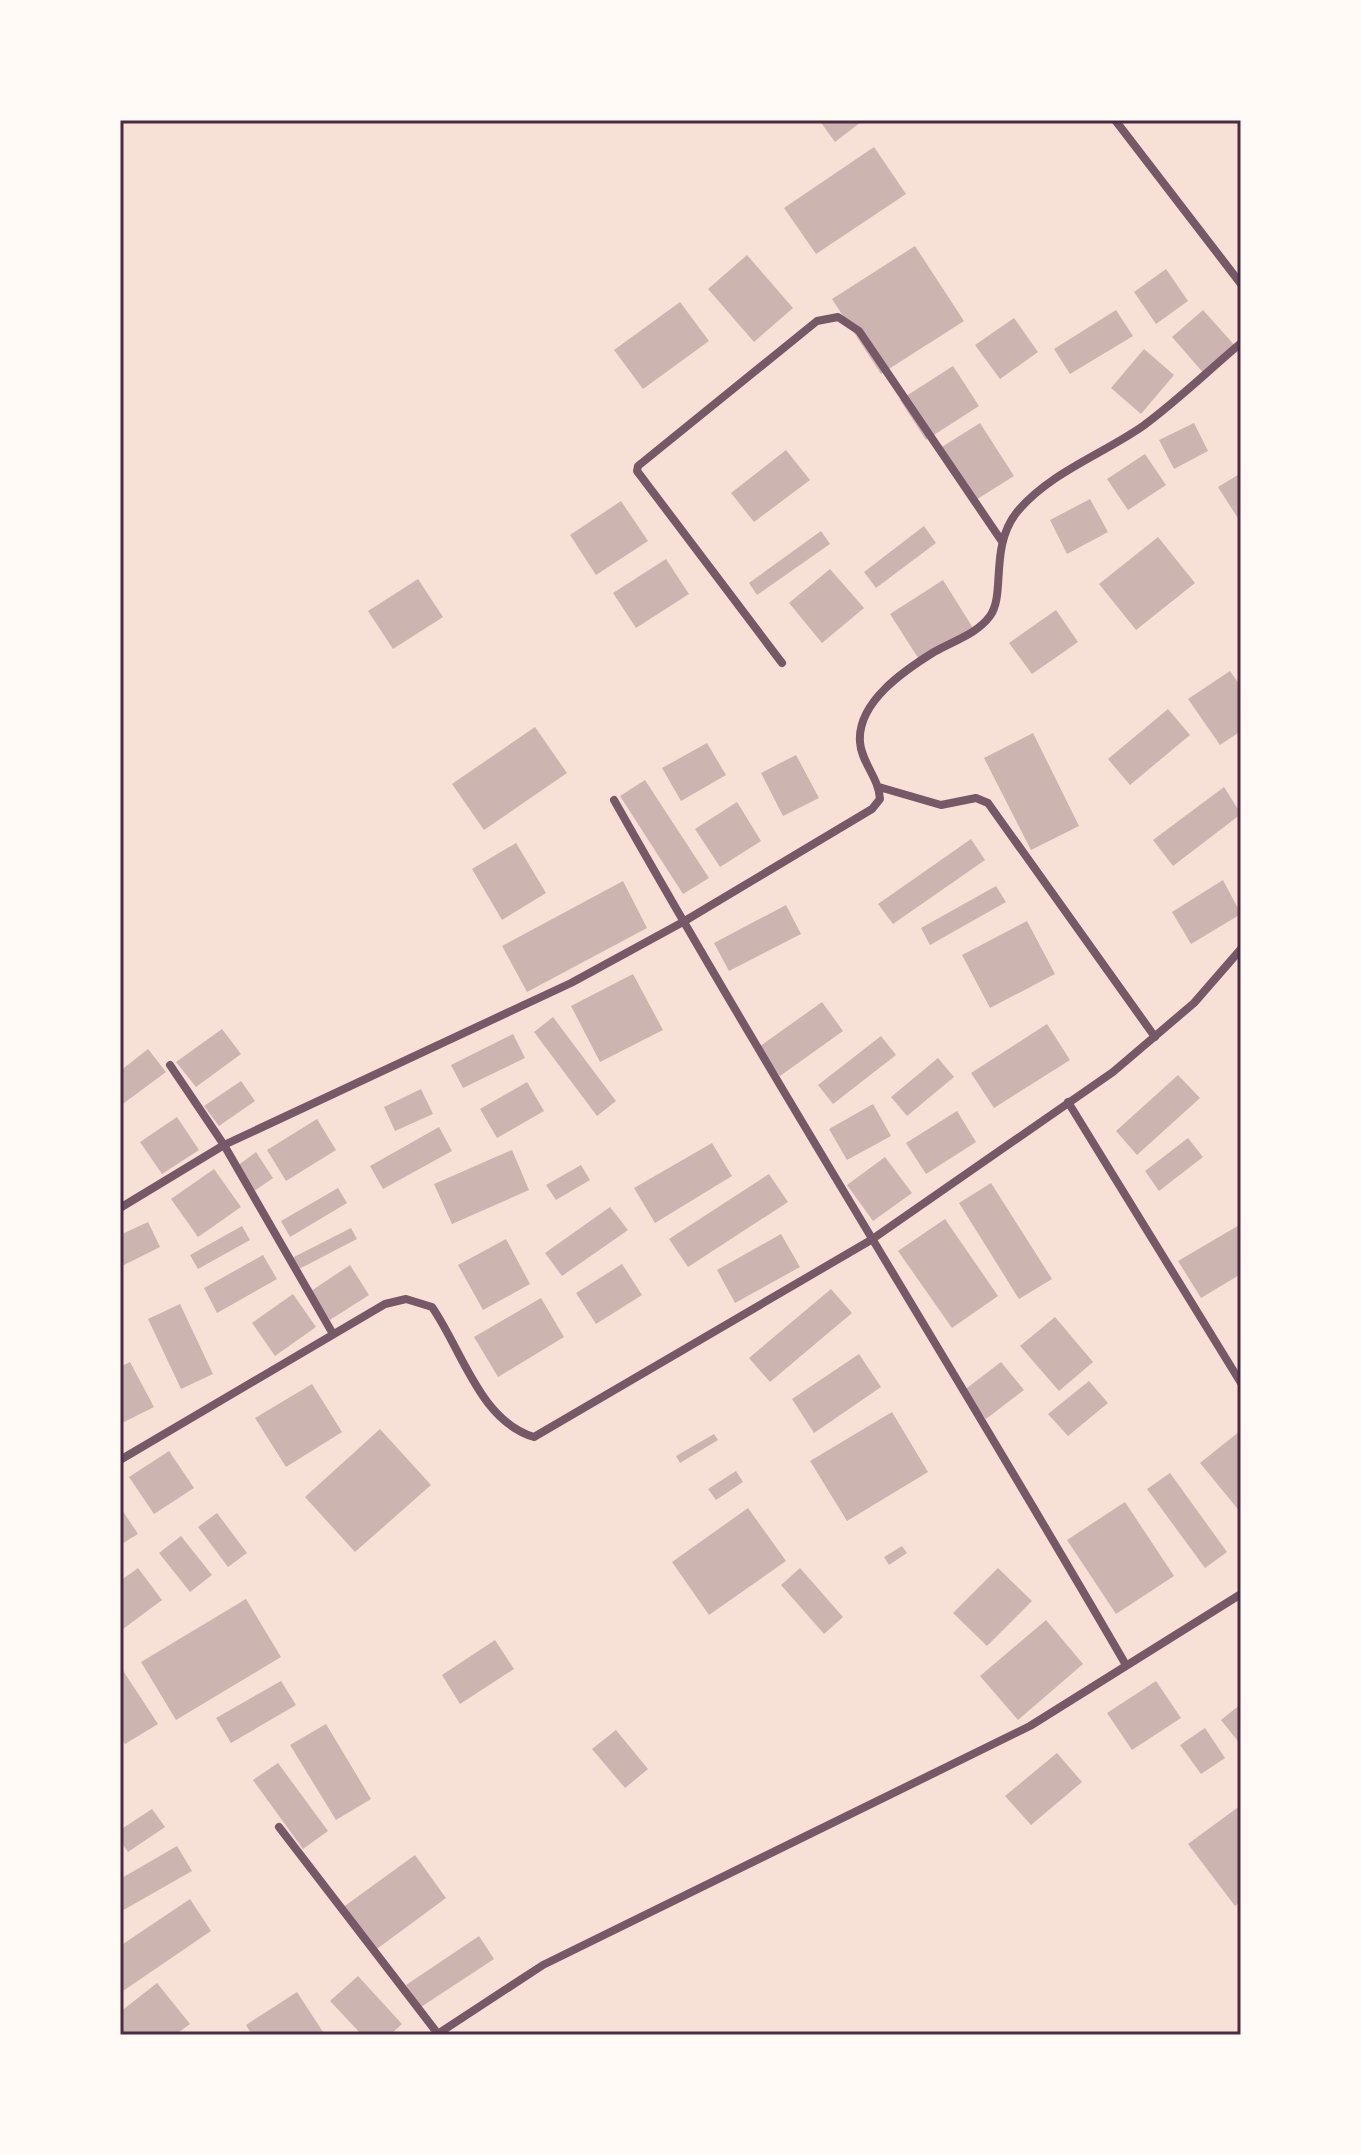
<svg xmlns="http://www.w3.org/2000/svg" width="1361" height="2155" font-family="Spectral,serif">
<rect width="100%" height="100%" fill="#f7e1d7"/>
<path fill="#ccb4b1" d="M819,120h41l1,2 -26,20z
M874,147l32,47 -90,60 -32,-46z
M915,246l49,75 -83,53 -49,-75z
M747,255l46,53 -39,34 -46,-53z
M1166,269l22,32 -32,23 -22,-32z
M680,302l29,39 -66,48 -29,-39z
M1116,310l17,26 -63,38 -16,-25z
M1203,310l34,38 -31,28 -34,-39z
M1014,318l24,34 -38,27 -25,-34z
M1144,349l30,26 -33,39 -30,-26z
M953,366l26,40 -53,34 -26,-40z
M980,423l34,53 -43,27 -34,-53z
M1194,423l14,28 -34,18 -15,-29z
M786,450l24,30 -56,42 -23,-29z
M1145,454l21,31 -38,25 -21,-31z
M1241,473v50l-23,-36z
M1090,499l18,33 -41,22 -17,-34z
M621,501l27,40 -52,34 -26,-40z
M924,526l12,17 -60,45 -12,-16z
M821,531l9,13 -73,51 -8,-12z
M1158,537l37,46 -59,47 -37,-46z
M666,559l23,35 -53,34 -23,-35z
M830,569l34,39 -42,35 -33,-40z
M418,579l25,38 -50,32 -25,-38z
M943,580l30,48 -53,33 -30,-47z
M1056,610l22,32 -46,32 -23,-31z
M1230,671l11,16v44l-21,14 -32,-46z
M1168,709l22,26 -60,50 -22,-26z
M535,727l32,46 -83,57 -32,-46z
M1033,733l46,93 -48,24 -47,-92z
M707,743l19,32 -45,26 -19,-33z
M796,755l23,43 -36,18 -22,-43z
M645,780l64,98 -26,16 -63,-98z
M1224,787l17,27 -68,52 -20,-26z
M737,802l24,39 -41,26 -25,-38z
M971,839l14,21 -92,64 -15,-20z
M516,843l30,50 -44,27 -30,-51z
M1223,880l18,34 -50,30 -19,-32z
M623,881l24,47 -120,64 -25,-46z
M996,886l10,16 -76,43 -9,-17z
M786,905l15,29 -72,37 -15,-28z
M1027,921l28,53 -65,34 -28,-53z
M633,974l30,56 -63,32 -29,-56z
M822,1002l21,29 -63,45 -21,-29z
M553,1017l63,84 -19,15 -63,-84z
M1047,1024l23,36 -76,48 -23,-35z
M222,1029l19,25 -45,33 -20,-25z
M513,1034l12,24 -62,30 -12,-23z
M881,1036l15,19 -63,49 -15,-19z
M148,1049l18,23 -46,34v-35z
M938,1058l16,19 -47,39 -16,-19z
M1178,1075l22,23 -63,57 -21,-24z
M241,1081l14,20 -36,25 -15,-20z
M527,1082l17,29 -47,27 -17,-29z
M421,1089l12,25 -38,17 -11,-24z
M873,1104l18,32 -44,24 -18,-31z
M957,1111l19,31 -50,32 -20,-31z
M177,1117l22,33 -37,24 -22,-32z
M317,1119l19,31 -50,31 -19,-31z
M439,1127l13,24 -69,38 -13,-23z
M1188,1138l15,19 -44,34 -14,-20z
M712,1143l20,33 -77,47 -21,-35z
M512,1150l17,40 -77,34 -18,-40z
M256,1152l17,26 -23,16 -17,-25z
M885,1157l27,36 -39,28 -26,-36z
M581,1165l9,15 -34,20 -10,-15z
M214,1169l27,38 -43,30 -27,-38z
M769,1174l19,28 -100,65 -19,-28z
M991,1183l61,96 -33,20 -60,-96z
M338,1188l9,15 -57,34 -9,-16z
M610,1207l18,23 -66,46 -17,-23z
M945,1219l53,77 -46,32 -54,-77z
M148,1222l12,25 -40,20v-32z
M1241,1224v50l-40,24 -23,-37z
M242,1226l8,14 -52,29 -8,-14z
M351,1228l6,11 -58,30 -7,-11z
M781,1234l19,33 -65,36 -18,-33z
M506,1239l24,45 -47,26 -25,-45z
M263,1255l14,24 -60,34 -13,-25z
M622,1264l20,31 -46,29 -20,-31z
M350,1265l19,30 -39,25 -19,-29z
M831,1289l21,24 -82,69 -21,-24z
M293,1294l23,33 -41,29 -23,-33z
M541,1298l23,39 -66,40 -24,-40z
M180,1304l33,70 -32,15 -33,-70z
M1055,1317l38,45 -34,29 -39,-45z
M859,1354l22,33 -67,46 -22,-34z
M130,1362l24,45 -34,17v-57z
M1001,1362l23,28 -38,29 -23,-28z
M1089,1381l19,22 -40,33 -20,-22z
M312,1384l30,48 -56,35 -31,-49z
M892,1412l36,60 -81,49 -37,-60z
M380,1429l51,56 -76,67 -50,-55z
M1240,1431l1,2v80l-41,-50z
M714,1434l4,6 -38,23 -4,-7z
M169,1451l25,37 -40,26 -25,-37z
M736,1471l7,11 -27,18 -8,-11z
M1170,1473l57,79 -22,16 -58,-79z
M1125,1502l49,74 -58,38 -49,-74z
M120,1507l18,27 -18,11z
M748,1508l38,53 -77,54 -37,-53z
M217,1513l30,40 -19,14 -30,-40z
M181,1536l31,39 -22,17 -31,-39z
M902,1546l5,7 -18,12 -5,-8z
M138,1568l24,32 -39,29 -3,-4v-44z
M800,1568l43,49 -19,17 -43,-49z
M998,1568l34,33 -45,45 -34,-33z
M246,1599l35,58 -105,63 -35,-58z
M1046,1620l37,44 -65,56 -38,-44z
M495,1640l19,29 -54,35 -18,-29z
M120,1666l38,58 -33,20 -5,-8z
M281,1681l15,24 -65,38 -15,-25z
M1156,1681l25,37 -49,32 -25,-37z
M1241,1704v41l-20,-25z
M326,1724l45,75 -35,21 -46,-75z
M1205,1728l20,30 -24,16 -21,-29z
M616,1730l32,39 -23,19 -33,-39z
M1057,1753l25,29 -51,43 -26,-29z
M278,1763l50,68 -25,18 -50,-69z
M1241,1805v96l-6,5 -47,-62z
M152,1809l13,18 -37,25 -8,-12v-10z
M177,1846l15,25 -72,41v-33z
M415,1855l31,43 -72,53 -32,-43z
M190,1899l21,32 -91,62v-47z
M479,1936l15,23 -73,48 -15,-22z
M358,1976l44,48 -12,11h-28l-32,-34z
M157,1983l33,41 -15,11h-55v-23z
M297,1992l26,40 -6,3h-65l-6,-10z"/>
<g fill="none" stroke-linecap="round" stroke-linejoin="round">
<path stroke="#755966" stroke-width="8" d="M1115,120l126,164
M782,663l-145,-192 1,-5 179,-145 21,-4 21,14 142,209
M879,787l62,18 35,-7 12,5 167,234
M614,800c165,292 344,575 512,865
M170,1065l54,80 109,189
M1068,1102l173,281
M120,1208l104,-63 347,-162 112,-61 189,-113 8,-10c-1,-21 -19,-37 -20,-57 -3,-40 45,-72 74,-90 19,-11 43,-18 56,-36 16,-22 -1,-69 27,-104 32,-39 86,-58 126,-86 34,-25 66,-56 98,-83
M120,1460l265,-156 21,-5 26,8c30,43 48,114 102,130l337,-197 242,-168 81,-69 47,-54
M279,1827l159,207
M436,2035l107,-70 487,-239 211,-132"/>
</g>
<rect width="1361" height="2155" fill="none" stroke="#fffaf5" stroke-width="244"/>
<rect x="122" y="122" width="1117" height="1911" fill="none" stroke="#4a2c40" stroke-width="3"/>
</svg>
